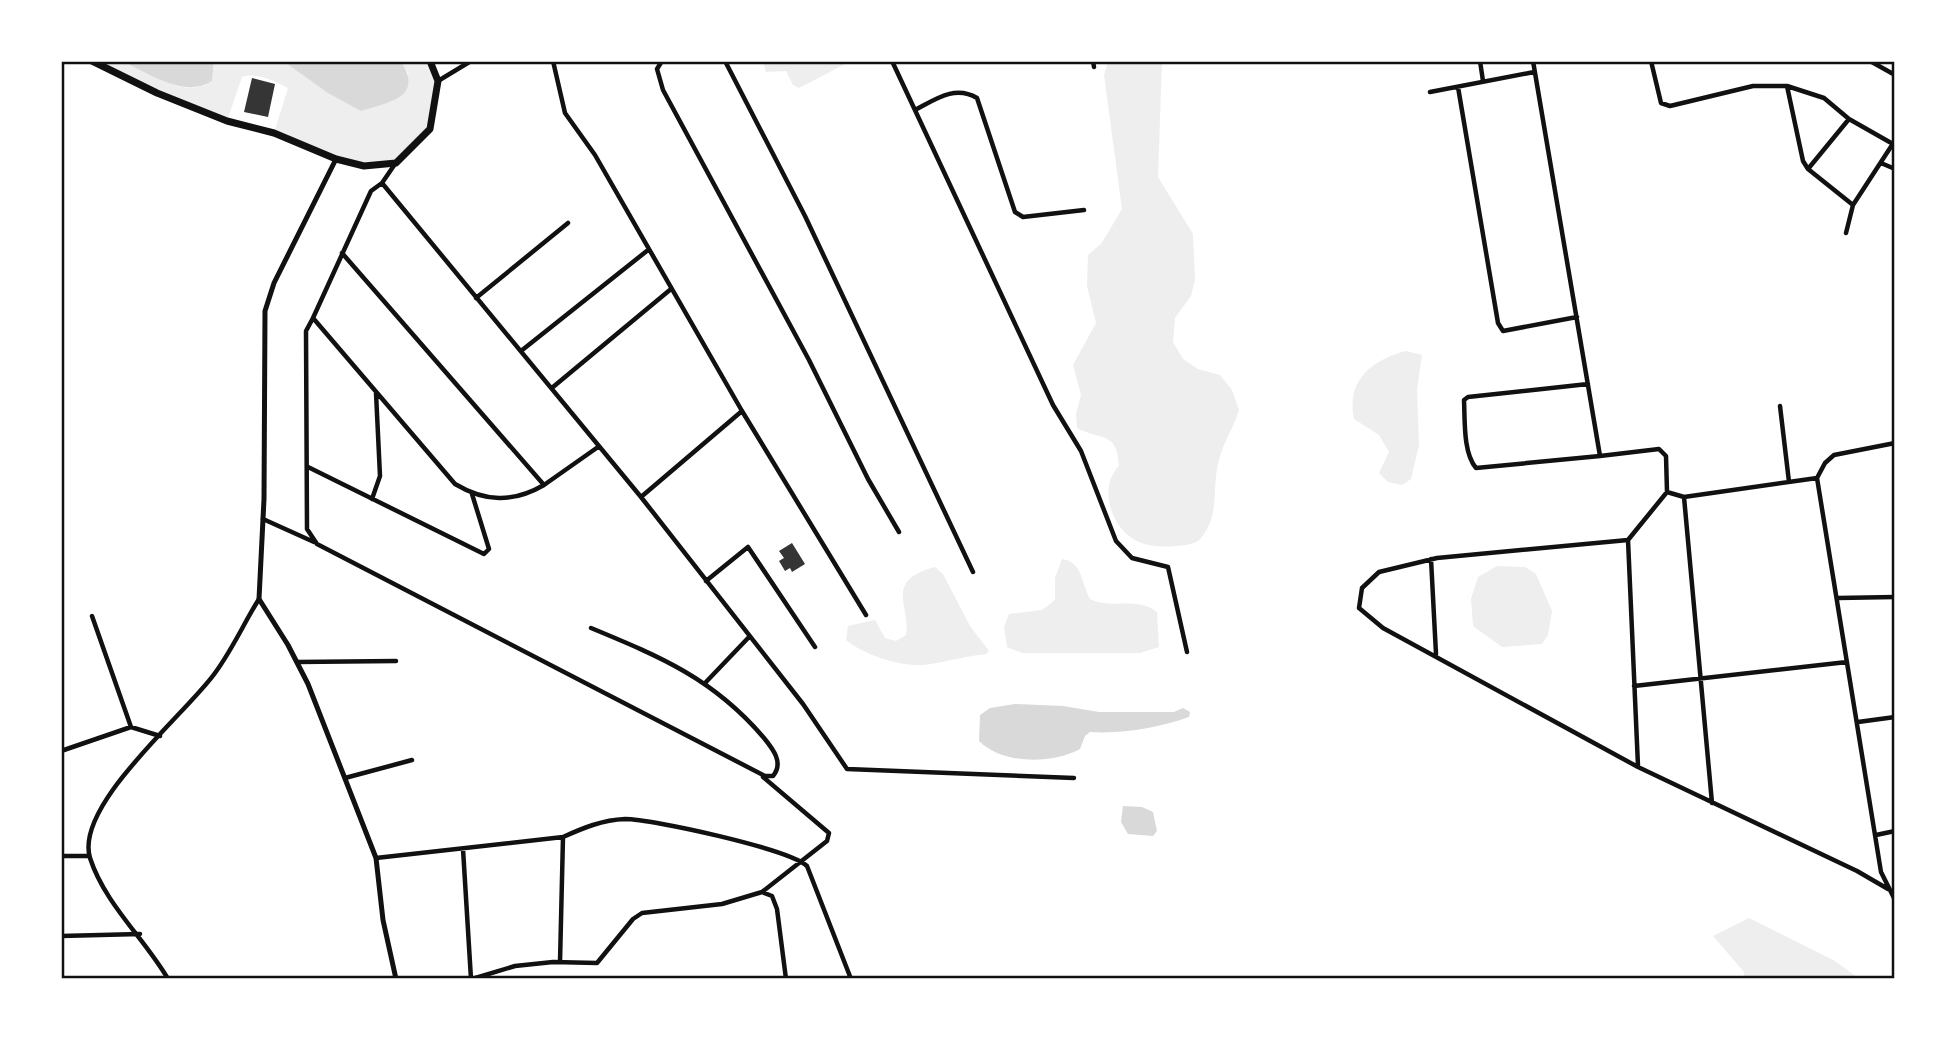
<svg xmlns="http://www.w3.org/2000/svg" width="1956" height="1040" font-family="Figtree,sans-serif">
<rect width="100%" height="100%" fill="#fff"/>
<path fill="#eee" d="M92,61c10,0 23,-2 33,2 27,10 59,37 87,18l2,-20h69l12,8 114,6 -8,-14h29l8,20 -8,48 -34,34 -32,3 -90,-33 14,-45c-14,-7 -30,-16 -46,-11l-15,44z
M763,61h88l-52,27 -6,-3 -7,-14 -20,1z
M1108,61h54l-4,116 35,57 2,46 -4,16 -16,22 -2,24 10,17 15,10 22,6 12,15 7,20c-5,17 -16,33 -20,50 -8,27 2,54 -18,78 -6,7 -16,7 -25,8 -13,1 -25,1 -37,-4 -27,-11 -42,-54 -20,-76 -2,-35 -17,-25 -42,-38l-1,-14 5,-19 -8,-30 23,-42 -9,-37 1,-31 13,-11 21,-35 -18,-134z
M1406,351l16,4 -5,34 2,56 -8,34 -9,6 -14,-3 -9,-9 10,-21 -10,-17 -25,-16c-8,-39 18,-59 52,-68z
M1062,559c21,3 19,24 28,40 23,11 46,-3 67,13l2,35 -19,6h-118l-15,-6 -3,-20 5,-13 33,-4 13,-10v-22z
M1497,566l28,1 11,7 16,37 -4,24 -6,9 -40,3 -29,-21 -2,-27 7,-22z
M935,567l8,7 27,52 19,25 -3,3c-19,2 -37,7 -55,10 -26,5 -65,-8 -85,-24l2,-14 27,-6 10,18 11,3 10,-6c5,-29 -23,-54 29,-68z
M1749,918l86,43 25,18h-116v-7l-31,-36z"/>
<path fill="#d9d9d9" d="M122,61h92l-2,20c-27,18 -64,-8 -90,-20z
M283,61h118c23,37 -12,41 -40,50l-33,-18z
M1015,704l48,2 36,6h75l9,-4 7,4 -1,5c-32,11 -65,17 -99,15l-5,4 -5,13c-28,15 -77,16 -101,-8l1,-26 10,-7z
M1123,806l19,1 11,5 4,19 -4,5 -25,-2 -7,-12z"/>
<path fill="#353535" d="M252,78l23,6 -7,33 -24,-5z
M792,543l13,21 -13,8 -2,-4 -5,3 -6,-10 5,-3 -5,-7z"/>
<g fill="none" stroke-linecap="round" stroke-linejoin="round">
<path stroke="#111" stroke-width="4.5" d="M553,61l12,52 30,42 147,256 124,204
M662,61l-5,8 6,21 146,270 59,119 31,53
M725,61l80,155 168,356
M892,61l161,344 28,46 35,90 16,17 36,9 19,85
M1093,61l1,6
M1480,61l3,20
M1533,61l67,395 59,-7 7,7 1,36
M1651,61l10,42 9,3 83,-20h34l37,12 25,21 44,25
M1870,61l25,14
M438,81l33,-20
M1787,86l16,75 5,8 45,36
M1458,87l40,236 5,8 74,-14
M1430,92l104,-20
M915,110c21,-11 40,-25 62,-12l38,114 8,5 61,-7
M1881,163l14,6
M395,164l-13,19 259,314 162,207 44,65 227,9
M1808,169l41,-50
M382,183l-11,8 -58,127 142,166c30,18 58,19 89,1
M1846,233l7,-28 41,-63
M342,253l202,232 54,-38
M476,298l92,-75
M313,318l-7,13 1,198 10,15 448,232h8c11,-13 0,-27 -9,-38 -50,-59 -103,-81 -173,-110
M521,351l127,-101
M1588,384l-120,13 -4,3c1,20 -1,53 12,68l124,-12
M553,387l118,-98
M1780,406l9,76
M1895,443l-61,12 -9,8 -8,15 64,394 14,28
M308,467l176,87 5,-5 -17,-55
M1817,478l-133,19 -17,-5 -39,48 -191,18 -58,14 -17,16 -3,20 24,20 255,139 219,104 31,18
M641,497l101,-86
M1684,497l28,306
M372,499l8,-23 -4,-83
M263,519l51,23
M1628,540l10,226
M1431,559l5,95
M706,581l42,-34 67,100
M1838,598l57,-1
M92,616l39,111
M297,662l99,-1
M706,682l43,-45
M1634,686l213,-24
M1858,722l37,-5
M61,751l70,-24 29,9
M345,778l67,-18
M1876,835l19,-4
M463,849l8,130
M61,856h28
M376,858l187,-21c20,-9 39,-17 62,-18 27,0 164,30 182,47l44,113
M762,892l65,-51 2,-8 -66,-56
M61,936l79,-2
M560,962l3,-125
M168,979c-24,-41 -63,-75 -78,-121 -16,-53 96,-144 125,-185 17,-23 29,-50 44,-74
M472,979l43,-13 38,-4 44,1 36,-44 9,-6 80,-9 40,-12 10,4 5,13 9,70"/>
<path stroke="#111" stroke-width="5" d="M336,159l-62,124 -9,28 -1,188 -5,100 29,46 20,39 68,174 7,62 13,59"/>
<path stroke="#111" stroke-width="7" d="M92,61l65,32 70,28 47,12 62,26 28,7 32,-3 34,-34 8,-48 -8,-20"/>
</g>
<rect width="1956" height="1040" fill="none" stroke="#ffffff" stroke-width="126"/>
<rect x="63" y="63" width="1830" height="914" fill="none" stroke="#111" stroke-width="2.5"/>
</svg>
